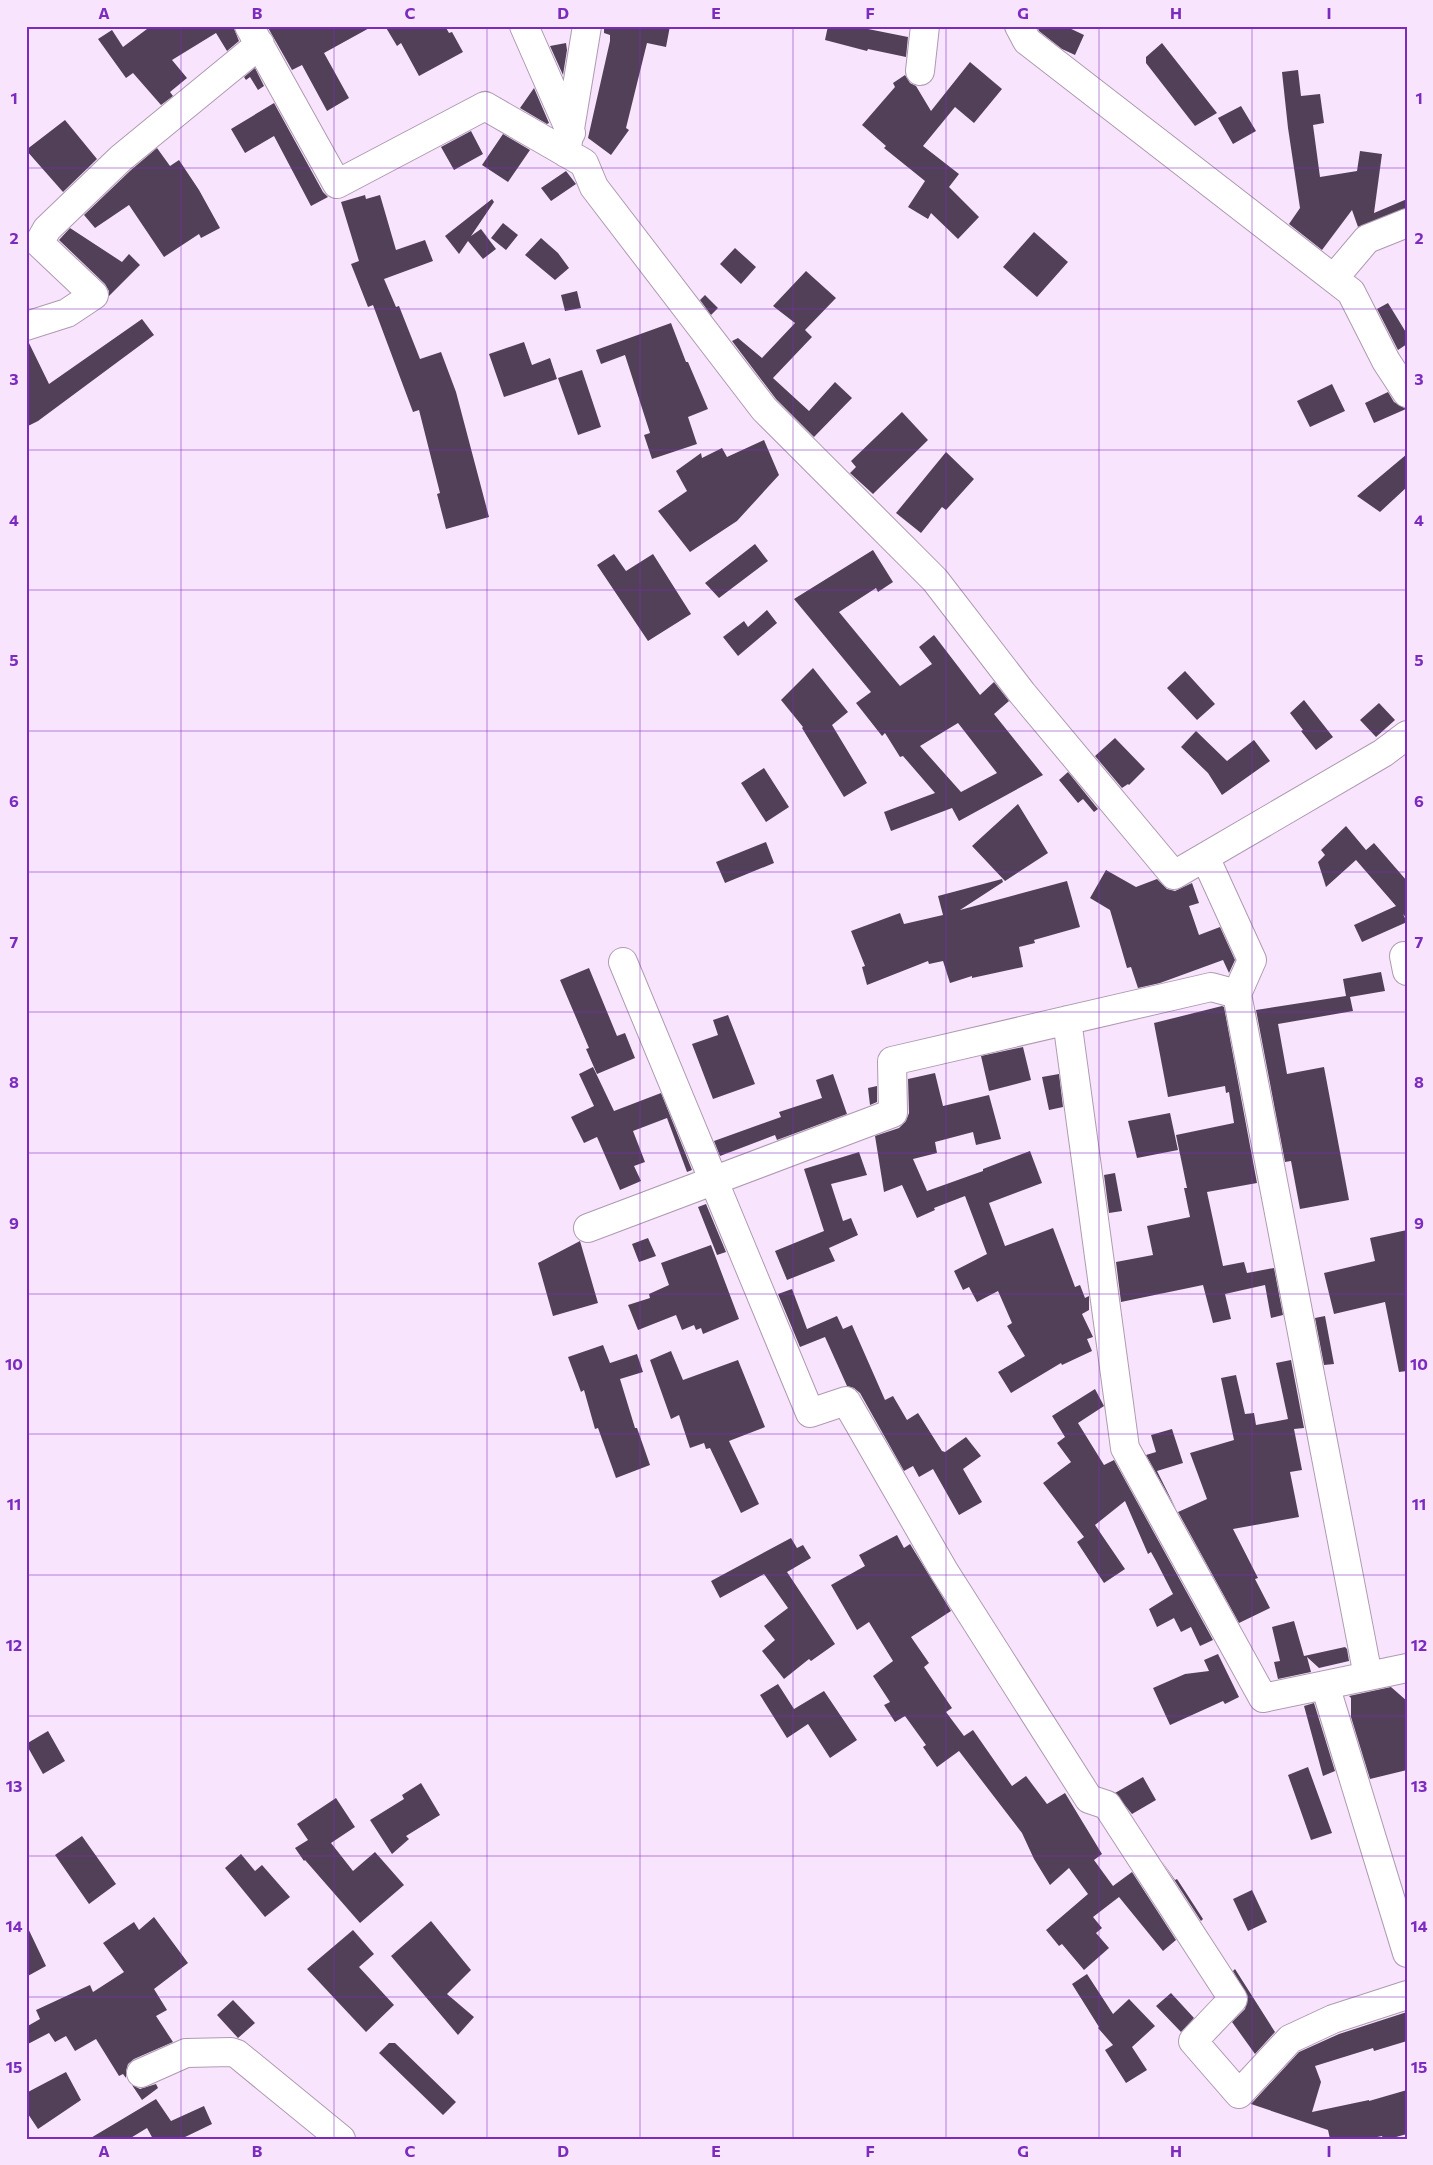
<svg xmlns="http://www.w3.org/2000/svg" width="1433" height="2165" font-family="Commissioner,sans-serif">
<rect width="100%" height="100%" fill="#f9e4fd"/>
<path fill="#524059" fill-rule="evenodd" d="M151,26h82l6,15 -12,10 -11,-18 -44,27 15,18 -17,14 3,4 -12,9 -28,-32 -7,5 -28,-39 14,-9 11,17z
M267,26h106l-49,27 25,45 -22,13 -25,-46 -10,5z
M385,26h60l4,7 3,-1 11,20 -44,24 -18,-33 -4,3z
M604,26h66l-4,21 -19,-4 -21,85 3,2 -18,25 -23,-17 22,-97v-6l-6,-2z
M828,26h25l55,11 -2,20 -38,-8 -1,2 -42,-11z
M1037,26h28l19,9 -9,20 -13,-6 -23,-18z
M566,43l1,7 -4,25 -13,-29z
M1162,43l55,70 -22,13 -49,-63v-6z
M970,62l32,27 -28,34 -19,-16 -32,39 36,28 -10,13 30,30 -21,22 -27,-26 -3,6 -20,-12 17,-26 -41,-33 2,-2 -24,-21 33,-38 -2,-4 12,-8 5,8 6,3 15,25z
M255,68l9,18 -6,4 -8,-13 -4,3 -2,-3z
M1298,70l3,26 19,-2 4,29 -11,2 7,52 37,-6 3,-20 22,3 -8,59 33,-14v9l-49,19 -6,-17 -30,40 -33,-26 11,-16 -12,-80 -6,-56z
M534,88l15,35 -2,1 -27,-16z
M274,103l49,89 5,5 -17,9 -37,-70 -29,17 -14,-24z
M1241,106l15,25 -23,13 -15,-26z
M65,120l32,39 -34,33 -37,-42z
M471,131l12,23 -29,16 -13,-23z
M503,134l27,16 -22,32 -26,-17z
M157,148l13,18 9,-6 20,30 21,38 -19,10 -2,-4 -35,23 -35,-52 -34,23 -11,-13 47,-45z
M566,171l10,13 -25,17 -10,-13z
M365,195l1,4 14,-4 16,55 29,-10 8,21 -49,18 12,28 3,-1 21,53 21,-7 15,40 33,125 -43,12 -9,-35 3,-1 -21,-83 -6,2 -40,-107 -5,2 -17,-43 8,-3 -18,-59z
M492,199l2,3 -23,34 10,-7 15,20 -13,10 -15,-18 -9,13 -14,-18z
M503,223l15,12 -12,15 -15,-12z
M70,228l52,34 7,-8 11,11 -31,31v-5l-4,-7 -46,-44z
M1034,232l34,30 -31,35 -34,-30z
M541,238l17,15 11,15 -14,12 -30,-25z
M735,248l21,19 -15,17 -21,-20z
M806,271l30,27 -31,32 7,7 -39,41 36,33 26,-29 17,16 -38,39 -38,-38 -44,-58 6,-3 24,20 33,-35 -22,-17z
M577,291l4,17 -16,3 -4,-16z
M705,295l13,13 -7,7 -11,-15z
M1388,303l19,31v10l-9,6 -21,-41z
M142,319l12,16 -116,86 -12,6v-86h2l21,43z
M671,323l15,39h2l20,47 -20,8 9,27 -45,15 -8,-24 6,-2 -25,-78 -24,9 -5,-14z
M524,342l8,23 18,-7 7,21 -53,18 -15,-43z
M582,370l19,57 -23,8 -20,-57z
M1332,384l13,27 -35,16 -13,-26z
M1388,392l6,10 12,7 -32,14 -9,-20z
M902,412l26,28 -55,54 -23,-21 6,-6 -5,-6z
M764,440l15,35 -42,46 -47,31 -32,-41 29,-20 -11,-20 25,-18 1,5 20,-10 5,9z
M946,452l28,27 -28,31 -4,-3 -21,26 -25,-20z
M1407,454v33l-27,25 -23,-16z
M755,544l13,17 -49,37 -14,-15z
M873,550l20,32 -15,10 -2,-4 -37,24 61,74 32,-22 -13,-17 15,-12 46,60 14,-13 15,19 -15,13 49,61 -84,46 -7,-13 -61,23 -7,-19 51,-19 -32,-37 -3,1 -15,-24 -3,3 -26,-33 15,-11 -77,-93zM958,723l39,50 -36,19 -41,-46z
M614,554l12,17 27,-17 38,60 -43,27 -51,-76z
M767,610l10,13 -39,33 -15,-19 21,-16 4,6z
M813,668l35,44 -16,13 35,58 -23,14 -42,-69 1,-1 -22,-27z
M1185,671l30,33 -18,16 -30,-32z
M1304,700l29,37 -17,13 -15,-19 2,-1 -13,-17z
M1379,703l16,17 -19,17 -16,-17z
M1196,731l31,30 27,-21 16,21 -48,34 -14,-22 -27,-26z
M1115,738l30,31 -16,16 -1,-1 -6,4 -27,-32z
M764,768l25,39 -23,15 -25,-39z
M1068,772l30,37 -4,3 -11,-13 -5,4 -19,-23z
M1018,804l30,49 -43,28 -33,-35z
M1346,826l20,24 8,-7 33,38v38l-4,-5 4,8 -45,20 -8,-17 42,-19 -40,-46 -30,27 -8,-25 7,-7 -4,-5z
M766,842l8,21 -49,20 -9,-21z
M1106,870l30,17 21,-8 10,10 8,2 17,-8 7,20 -10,3 10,29 21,-8 15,33 -6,13 -6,-13 -63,23 -22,5 -7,-21 -4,1 -17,-58 -20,-12z
M1002,879l1,3 -43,28 107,-29 13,46 -46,13 1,3 -16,4 4,20 -51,11v-2l-22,7 -7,-22 -14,3 -1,-3 -61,24 -5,-18 3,-1 -14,-35 49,-18 4,11 39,-9 -5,-19z
M589,968l28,68 8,-3 10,25 -38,16 -11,-25 3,-1 -29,-68z
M1381,972l4,19 -35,6 3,14 -75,13 9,50 37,-7 25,133 -49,9 -9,-48 -6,1 -29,-152 90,-14 -3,-17z
M1222,1006l2,1 33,176 -50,9 16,74 21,-4 3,11 27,-5 9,47 -12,3 -6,-33 -40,9 6,25 -18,4 -10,-38 -82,17 -5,-40 37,-7 -6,-29 43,-9 -6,-29h3l-11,-53 58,-12 -5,-31 -3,1 -1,-7 -57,11 -14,-74z
M728,1015l27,69 -42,15 -21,-55 26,-9 -5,-15z
M1023,1047l8,33 -42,11 -8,-35z
M593,1067l21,44 47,-18 31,77 -5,2 -20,-54 -34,13 12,31 -11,4 7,15 -21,9 -23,-53 -13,6 -13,-26 23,-11 -15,-32z
M935,1073l8,33 46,-11 12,44 -25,6 -3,-13 -38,10 2,11 -24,6 14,32 56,-20v-2l47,-18 12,32 -53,20 16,43 48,-18 22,59 5,-2 5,13 4,-2v14l-7,4 11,23 -6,2 5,12 -30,14 -1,-2 -50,30 -13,-21 27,-16 -18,-30 5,-3 -14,-32 -21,11 -8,-15 -6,3 -9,-19 33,-17 -22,-58 -31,12 1,2 -18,8 -15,-33 -18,7 -9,-56 24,-8 7,-7 3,-8 -1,-34z
M833,1074l14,40 -70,26 -2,-5 -55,21 -6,-15 67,-24 -2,-5 43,-14 -6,-18z
M1059,1074l4,33 -14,3 -7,-33z
M877,1086v16l-7,3 -2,-17z
M1170,1113l8,37 -41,8 -9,-37z
M859,1152l8,23 -36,9 12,37 8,-3 7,17 -29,13 6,13 -48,19 -12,-29 49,-20 -20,-62z
M1115,1173l7,38 -13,2 -5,-38z
M706,1204l20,48 -9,3 -19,-48z
M1407,1230v141l-8,1 -14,-70 -51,12 -10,-41 51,-12 -5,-23z
M648,1238l8,18 -17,6 -7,-18z
M580,1241l18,62 -45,13 -15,-53z
M711,1245l28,74 -36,15 -2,-6 -5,2 -2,-5 -12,5 -6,-15 -38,15 -10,-25 22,-7 -1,-4 20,-9 -8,-22z
M792,1289l15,40 30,-13 6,13 9,-4 33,75 8,-4 14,24 11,-7 24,38 3,1 21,-15 15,19 -18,13 19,33 -23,13 -26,-46 -14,8 -6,-11 -9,5 -44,-78 -6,-5 -7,-2 -22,-49 -25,10 -22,-53z
M1325,1316l9,48 -10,1 -9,-47z
M603,1345l7,18 27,-9 6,18 -23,7 15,49h2l13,37 -34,13 -18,-50 -3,1 -11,-39 -3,2 -13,-35z
M671,1351l12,29 55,-20 27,67 -36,14 30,63 -18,9 -31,-65 -4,1 -2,-6 -14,5 -11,-33 -8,4 -21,-59z
M1291,1360l13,68 -10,1 8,41 -12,2 9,45 -66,12 25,49 -3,1 15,29 -31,15 -61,-111 29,-13 -17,-46 44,-13 -13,-62 15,-3 9,39 9,-1 2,12 32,-6 -12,-56z
M1095,1389l9,17 -26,17 26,42 10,-5 99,180 -13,6 -9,-19 -10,5 -7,-14 -17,9 -8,-18 24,-15 -17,-33 -5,-9 -3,2 -23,-53 -30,24 30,44 -21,14 -27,-41 7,-5 -41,-54 28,-21 -14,-19 8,-6 -13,-21z
M1172,1429l11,34 -26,8 19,38 -30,-54 10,-3 -5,-17z
M897,1535l7,13 6,-4 41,67 -40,26 18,26 -5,4 28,41 -6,4 18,24 9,-6 39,56 14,-10 21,28 18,-11 37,61 -8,6 19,26 19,-14 44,68 -13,11 -44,-54 -26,20 9,11 -6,5 13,15 -25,22 -22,-26 -3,2 -13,-16 42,-36 -19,-26 -19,17 -16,-26 -12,-26 -63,-82 -22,16 -14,-20 3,-2 -21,-29 -10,6 -11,-17 6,-3 -17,-26 20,-15 -24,-39 -12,8 -26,-45 34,-19 -6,-11z
M791,1538l6,10 6,-3 8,13 -24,14 48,72 -24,17 -2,-2 -25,20 -22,-28 13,-11 -11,-14 24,-18 -24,-34 -44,24 -9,-17z
M1294,1621l10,35 41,-9 2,2 2,12 -30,7 -12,-11 4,15 -33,7 -4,-17 6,-1 -8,-34z
M1218,1654l21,43 -14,7 -2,-3 -53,24 -17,-37 32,-14 24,-3 -5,-11z
M778,1684l16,25 30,-18 33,49 -27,18 -22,-34 -21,14 -27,-43z
M1391,1687l16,14v69l-37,9 -19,-62v-19l-2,-2z
M1314,1703l21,68 -12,5 -19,-70z
M48,1731l17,30 -22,13 -17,-30z
M1308,1767l24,66 -21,7 -23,-65z
M1143,1777l13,23 -24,14 -17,-21z
M421,1783l19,32 -34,21 3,3 -17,15 -22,-34 34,-21 -2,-4z
M336,1798l19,29 -24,16 22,28 22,-19 29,33 -44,38 -55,-63 -1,1 -9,-13 13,-8 -11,-16z
M82,1836l34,48 -27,20 -34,-49z
M241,1854l14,17 7,-6 28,32 -25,20 -40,-49z
M1162,1861l13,19 2,-1 26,40 -2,2z
M1252,1890l15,32 -19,9 -15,-32z
M154,1917l34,46 -34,26 13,21 -11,6 17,26 -39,17 -6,5 -2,7v7l-3,-4 -4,2 -23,-37 -21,12 -9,-15 -11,6 -6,-9 -23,12v-18l14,-8 -4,-9 54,-25 3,7 31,-20 -21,-29 31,-21 5,8z
M431,1921l40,49 -24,24 27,23 -16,18 -67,-79z
M26,1924l20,42 -20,11z
M353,1930l21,24 -15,13 35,38 -28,27 -59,-63z
M1235,1969l40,63 -20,22 -23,-32 13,-13 3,-12 -15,-26z
M1087,1974l26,40 16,-15 26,27 -23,21 15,23 -21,13 -21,-33 8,-5 -15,-17 1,-1 -27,-43z
M1171,1993l23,25 -13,14 -25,-26z
M233,2000l22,23 -17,15 -21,-23z
M1407,2012v29l-33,10 -1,-3 -58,18 6,16 -9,30 57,-12v1l38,-11v44l-18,5h-6l-1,-3 -14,3h-38l-2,-9 -77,-26 48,-52 40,-18z
M389,2043h6l61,59 -13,13 -64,-62z
M66,2072l15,28 -43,29 -12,-18v-18z
M156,2084l2,4 -16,12 -10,-15 8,4z
M156,2099l15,22 33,-15 8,18 -31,15h-28l-6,-11 -18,11h-40z"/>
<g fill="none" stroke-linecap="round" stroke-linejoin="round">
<g stroke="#ae9ab1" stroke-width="30">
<path id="minor" d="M249,26l88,158 148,-78 99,57 10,24 170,222 171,171 87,113 152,182 209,-122 24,-18
M524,26l47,107
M1019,26l8,15 324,251 35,69 21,32
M920,71l5,-45
M566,153l21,-127
M1334,278l33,-39 40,-16
M26,326l41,-13 27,-18 -55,-52 8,-14 74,-71 139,-114
M1205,857l47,103 -15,34 131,682
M1404,956l3,15
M623,962l187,451 36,-12 98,170 145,228 18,6 126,194 -40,42 46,53 51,-55 43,-20 74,-24
M1067,1020l58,428 138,250 144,-30
M588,1228l305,-115 -1,-52 319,-74 26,7
M1325,1685l82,268
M141,2073l45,-20 45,-1 6,2 104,85"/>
</g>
<use href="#minor" stroke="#fff" stroke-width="28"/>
</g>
<path fill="none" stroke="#7b2cbf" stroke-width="1" stroke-opacity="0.55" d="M181,26v2113M334,26v2113M487,26v2113M640,26v2113M793,26v2113M946,26v2113M1099,26v2113M1252,26v2113M26,168h1381M26,309h1381M26,450h1381M26,590h1381M26,731h1381M26,872h1381M26,1012h1381M26,1153h1381M26,1294h1381M26,1434h1381M26,1575h1381M26,1716h1381M26,1856h1381M26,1997h1381"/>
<rect width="1433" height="2165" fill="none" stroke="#f9e4fd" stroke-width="55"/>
<rect x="28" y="28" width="1378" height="2110" fill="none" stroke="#7b2cbf" stroke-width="2"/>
<g font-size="16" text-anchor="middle" font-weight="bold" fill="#7b2cbf">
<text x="104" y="19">A</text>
<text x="257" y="19">B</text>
<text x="410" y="19">C</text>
<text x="563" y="19">D</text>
<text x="716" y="19">E</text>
<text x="870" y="19">F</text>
<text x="1023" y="19">G</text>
<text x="1176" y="19">H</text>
<text x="1329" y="19">I</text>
<text x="14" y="104">1</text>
<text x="1419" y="104">1</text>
<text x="14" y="244">2</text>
<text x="1419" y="244">2</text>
<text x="14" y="385">3</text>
<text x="1419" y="385">3</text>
<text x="14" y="526">4</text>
<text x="1419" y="526">4</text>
<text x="14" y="666">5</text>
<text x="1419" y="666">5</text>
<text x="14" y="807">6</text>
<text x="1419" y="807">6</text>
<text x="14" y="948">7</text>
<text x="1419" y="948">7</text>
<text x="14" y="1088">8</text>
<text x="1419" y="1088">8</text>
<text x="14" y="1229">9</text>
<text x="1419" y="1229">9</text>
<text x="14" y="1370">10</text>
<text x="1419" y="1370">10</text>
<text x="14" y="1510">11</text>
<text x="1419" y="1510">11</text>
<text x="14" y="1651">12</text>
<text x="1419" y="1651">12</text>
<text x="14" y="1792">13</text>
<text x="1419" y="1792">13</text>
<text x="14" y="1932">14</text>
<text x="1419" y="1932">14</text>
<text x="14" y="2073">15</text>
<text x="1419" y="2073">15</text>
<text x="104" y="2157">A</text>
<text x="257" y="2157">B</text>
<text x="410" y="2157">C</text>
<text x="563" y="2157">D</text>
<text x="716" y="2157">E</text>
<text x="870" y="2157">F</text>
<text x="1023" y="2157">G</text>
<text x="1176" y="2157">H</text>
<text x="1329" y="2157">I</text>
</g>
</svg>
